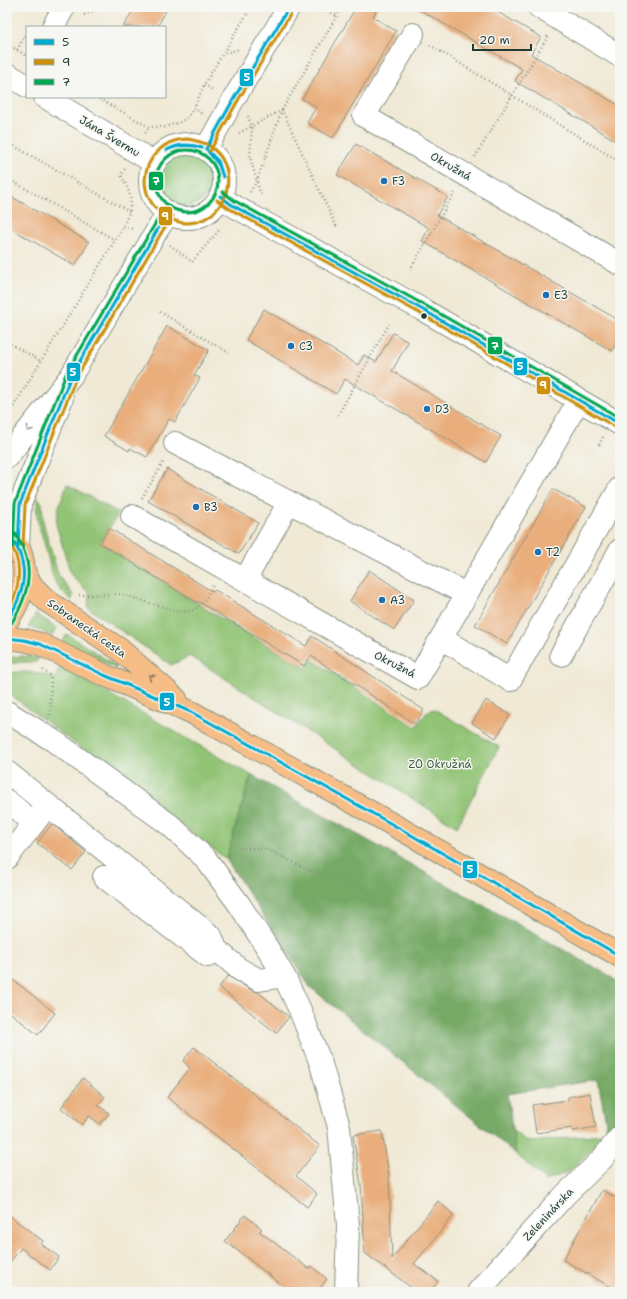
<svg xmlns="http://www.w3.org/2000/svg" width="627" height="1299" font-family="'Shantell Sans',sans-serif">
<rect width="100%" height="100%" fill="#f6f6f2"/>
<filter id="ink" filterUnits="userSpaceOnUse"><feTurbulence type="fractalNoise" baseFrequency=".025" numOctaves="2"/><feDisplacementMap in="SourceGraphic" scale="8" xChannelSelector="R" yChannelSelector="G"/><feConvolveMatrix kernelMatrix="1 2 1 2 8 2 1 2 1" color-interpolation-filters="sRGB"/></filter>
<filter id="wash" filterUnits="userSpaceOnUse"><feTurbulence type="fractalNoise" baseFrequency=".012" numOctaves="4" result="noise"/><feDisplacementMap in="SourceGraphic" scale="16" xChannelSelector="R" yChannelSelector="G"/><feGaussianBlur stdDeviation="0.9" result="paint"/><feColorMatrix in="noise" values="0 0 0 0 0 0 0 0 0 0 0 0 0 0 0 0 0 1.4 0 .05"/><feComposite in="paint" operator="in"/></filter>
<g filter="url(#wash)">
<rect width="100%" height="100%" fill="#f0e9d5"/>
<path fill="#90c373" stroke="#588054" d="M160 180a26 26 0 1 1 52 0a26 26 0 1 1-52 0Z
M67,484l52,29 -19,30 116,72 90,53 5,-9 105,68 11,-15 7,-3 65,38 -42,80 -267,-171 -19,9 -83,-57 1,-15 -18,-18 -15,-51 2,-15z
M37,498l3,2 2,4 1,18 15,52 15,21 -1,5c-22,-16 -20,-30 -27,-54 -5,-19 -10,-26 -8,-48z
M36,614l21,14 -5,8 -14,-6 -10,-3z
M67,634l49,32v3l-54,-27z
M22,656l18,2 -4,4h-14l-15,2v-6z
M60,666l191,109 -25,84 -219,-167v-19c19,-2 31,-1 48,5z
M512,1130l14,11 7,1 75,-9 -38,38 -24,10 -30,-27z"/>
<path fill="#74a965" stroke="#4a734c" d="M251,775l361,202 8,8v128l-12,20 -10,-53 -91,14 9,60 -206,-167 -84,-128z"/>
<g id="blocks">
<path fill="#e9ae7c" d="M135,7h33l-11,20h-34z
M356,7h22l-5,10 23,14 -63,107 -26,-15 9,-16 -14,-8z
M415,7h74l52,30 -10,17 89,52v37l-105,-62 7,-12z
M356,144l92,53 -11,18 183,106v16l-8,14 -190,-110 7,-13 -92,-53z
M7,194l82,48 -14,24 -68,-40z
M264,309l94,56 6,-10 12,7 17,-29 15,9 -16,29 109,65 -15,26 -141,-83 -9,15 -90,-54z
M167,326l42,24 -15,25 6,3 -25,44 -6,-3 -22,38 -17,-9 -1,3 -25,-15z
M167,469l91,54 -19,31 -91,-53z
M553,489l33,18 -79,137 -32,-19z
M109,528l104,64 2,-2 91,56 6,-10 112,74 -9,14 -104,-68 -7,10 -105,-64 -1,1 -98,-60z
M369,570l45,30 -20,30 -44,-29z
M486,700l24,15 -14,23 -24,-15z
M52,824l34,28 -14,18 -35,-27z
M7,975l48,38 -17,22 -31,-25z
M228,976l25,15 5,1 31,25 -13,16 -57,-46z
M194,1047l126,99 -24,30 21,18 -10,13 -140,-110 23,-29 -7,-7z
M83,1078l22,19 -7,8 11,8 -9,11 -11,-8 -7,9 -21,-17z
M590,1093l6,34 -23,4 -1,-3 -36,5 -4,-28 36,-5v-3z
M382,1131l7,45 3,83 46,-58 16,14 -40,49 24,17 -8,11h-13l-52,-39 -4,-68 -8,-50z
M602,1190l18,10v92l-57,-32z
M7,1214l36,27 -2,3 18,13 -9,13 -29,-22 -14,18z
M245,1215l17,14 -3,2 50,38 2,-3 16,13 -10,13h-26l-66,-51z"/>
</g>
</g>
<g filter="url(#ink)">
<use href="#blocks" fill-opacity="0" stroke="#889384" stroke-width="1"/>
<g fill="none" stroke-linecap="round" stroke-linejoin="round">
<g stroke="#889384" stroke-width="24">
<path id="minor" d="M539,7l81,49
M53,27l11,-20
M413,34l-49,82 256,148
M7,74l20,12
M45,97l110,66
M150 181a37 37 0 1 1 74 0a37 37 0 1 1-74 0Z
M206,149l27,-49 56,-93
M220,196l12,9 193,106 195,113
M175,443l291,151
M7,457l64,-81 88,-149 10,-14
M132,516l286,162 161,-278
M18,547l2,-43 42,-106
M245,580l44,-78
M441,638l69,42 110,-192
M561,655l59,-105
M7,712l47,29 116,84 35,33 34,46 29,45 16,27 16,34 21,54 18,63 9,98 -2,67
M7,772l204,164 5,13 23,20 20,11 25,-4
M7,801l27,22
M7,858l41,-53
M104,877l104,79 8,-7
M478,1292l37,-42 50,-55 37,-36 18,-22"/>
</g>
<g stroke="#889384" stroke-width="24">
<path id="major" d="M7,531c25,27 20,62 0,90
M24,571l8,15 15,15 72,48 57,50
M7,638l17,2 16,4 64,31 87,37 215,120 214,124"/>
</g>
<path stroke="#889384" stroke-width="2.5" stroke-dasharray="1 3" stroke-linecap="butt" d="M321,7l16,9
M84,15l18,-8
M7,44l20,12
M430,45l190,117
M17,50l10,-18
M225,53l15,-4
M204,85l10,5
M96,97l53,30h16l15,-5 7,-4 7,-10 10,-23 47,-78
M194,108l8,6
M248,116l4,11 -2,30 11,39
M145,133l4,-6
M239,133l43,-23 55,118
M7,142l123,70
M475,157l73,-121
M7,178l108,62
M250,192l7,-11 25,-71 60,-103
M123,227l10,2
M170,245l22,17 28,-33
M410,270l45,-78
M160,312l69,41
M7,342l34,19
M338,415l51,-91
M7,417l116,-190c11,-24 10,-29 -2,-52l4,-6
M599,445l4,-8
M142,498l22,-37
M79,595l42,-1 58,18 15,-2 9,-7 10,-18
M43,670l8,6 -1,39
M240,848l27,1 45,23h17l42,21 8,17"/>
<use href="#minor" stroke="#fff" stroke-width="22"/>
<use href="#major" stroke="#f6be86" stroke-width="22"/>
<g stroke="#f6f6f2" stroke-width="6">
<path id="bus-1" d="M206,149l27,-49 56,-93
M167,150c11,-6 22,-7 35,-2
M167,150c11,-5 22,-6 35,-2
M208,151l10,10 5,16
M208,151l11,14 4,12
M220,196l12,9 193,106 195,113
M7,531c24,32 20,58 0,90
M18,547l2,-43 51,-128 88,-149 10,-14
M7,638l17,2 16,4 64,31 87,37 215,120 214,124"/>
</g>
<g stroke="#f6f6f2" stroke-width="6">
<path id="bus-2" d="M207,144c-7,-2 -13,-4 -20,-5 -23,0 -41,19 -42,41 0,13 6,26 17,34 8,5 15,9 25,9 32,0 51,-37 35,-64 -3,-6 -8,-9 -12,-13
M210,151l27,-49 56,-92
M217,200l13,9 193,106 194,113
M7,539c17,22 14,50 0,73
M23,547l2,-42 51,-127 87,-148 10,-14"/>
</g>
<g stroke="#f6f6f2" stroke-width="6">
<path id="bus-3" d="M156 181a31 31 0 1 1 62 0a31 31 0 1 1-62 0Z
M223,192l12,9 193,106 192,111
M11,528c25,33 21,62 0,96
M13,547l2,-44 51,-129 89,-150 10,-14"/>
</g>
<use href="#bus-1" stroke="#00a9ce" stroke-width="3"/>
<use href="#bus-2" stroke="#cc910a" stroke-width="3"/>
<use href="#bus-3" stroke="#00a651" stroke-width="3"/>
</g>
<defs><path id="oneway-chevron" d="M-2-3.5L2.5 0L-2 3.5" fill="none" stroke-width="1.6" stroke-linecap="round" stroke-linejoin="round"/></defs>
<use stroke="#8f9e9a" href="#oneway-chevron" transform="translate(29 429) rotate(128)"/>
<use stroke="#807759" href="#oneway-chevron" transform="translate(151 677) rotate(-139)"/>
</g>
<g fill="#1f6fb2" stroke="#f6f6f2" stroke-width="1.5">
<circle cx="384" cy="181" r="4"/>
<circle cx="546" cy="295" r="4"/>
<circle cx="291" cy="346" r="4"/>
<circle cx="427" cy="409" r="4"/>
<circle cx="196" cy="507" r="4"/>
<circle cx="538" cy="552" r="4"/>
<circle cx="382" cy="600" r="4"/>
</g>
<circle fill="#1f3d34" stroke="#f6f6f2" stroke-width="1.5" cx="424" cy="316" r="3.5"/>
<g text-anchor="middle" stroke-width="3" stroke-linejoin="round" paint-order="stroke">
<g font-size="11" fill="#1f3d34" stroke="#f6f6f2">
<text transform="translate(110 136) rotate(31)" y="4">Jána Švermu</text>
<text transform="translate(451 166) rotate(30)" y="4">Okružná</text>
<text transform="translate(87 628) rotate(35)" y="4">Sobranecká cesta</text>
<text transform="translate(395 664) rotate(27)" y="4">Okružná</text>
<text transform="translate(548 1214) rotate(-47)" y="4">Zeleninárska</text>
</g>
<g font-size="11" fill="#1f3d34" stroke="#f6f6f2" text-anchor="start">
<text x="392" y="185">F3</text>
<text x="554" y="299">E3</text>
<text x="299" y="350">C3</text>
<text x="435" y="413">D3</text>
<text x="204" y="511">B3</text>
<text x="546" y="556">T2</text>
<text x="390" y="604">A3</text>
</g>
<g font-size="11" fill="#3b5e44" stroke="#f6f6f2">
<text x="440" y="768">ZO Okružná</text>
</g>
</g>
<g stroke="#f6f6f2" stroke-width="1.5">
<rect x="239" y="68" width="15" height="19" rx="4" fill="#00a9ce"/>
<rect x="148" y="171" width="16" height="20" rx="4" fill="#00a651"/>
<rect x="158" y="206" width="15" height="20" rx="4" fill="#cc910a"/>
<rect x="487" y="336" width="16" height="19" rx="4" fill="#00a651"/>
<rect x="513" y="357" width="15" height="19" rx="4" fill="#00a9ce"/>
<rect x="66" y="362" width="15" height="20" rx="4" fill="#00a9ce"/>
<rect x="536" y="376" width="15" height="19" rx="4" fill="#cc910a"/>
<rect x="159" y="692" width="16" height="19" rx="4" fill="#00a9ce"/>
<rect x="462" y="860" width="16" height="19" rx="4" fill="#00a9ce"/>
</g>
<g font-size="11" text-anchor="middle" font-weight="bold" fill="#fff">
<text x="247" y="81">5</text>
<text x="156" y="185">7</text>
<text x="165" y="220">9</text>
<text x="495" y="350">7</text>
<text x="520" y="370">5</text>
<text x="73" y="376">5</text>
<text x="543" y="389">9</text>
<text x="167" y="706">5</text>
<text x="470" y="873">5</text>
</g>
<rect width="627" height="1299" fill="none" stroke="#f6f6f2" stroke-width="24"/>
<rect x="26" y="26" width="140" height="72" fill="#f6f6f2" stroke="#a0aca6"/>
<rect x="34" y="39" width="20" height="6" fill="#00a9ce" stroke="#a0aca6"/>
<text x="62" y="46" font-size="12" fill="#1f3d34">5</text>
<rect x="34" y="59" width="20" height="6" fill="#cc910a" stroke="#a0aca6"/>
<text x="62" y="66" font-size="12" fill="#1f3d34">9</text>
<rect x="34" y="79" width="20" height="6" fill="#00a651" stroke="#a0aca6"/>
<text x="62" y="86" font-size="12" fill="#1f3d34">7</text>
<path d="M473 44v6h58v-6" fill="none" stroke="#1f3d34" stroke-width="2"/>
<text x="479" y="44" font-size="12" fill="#1f3d34" stroke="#f6f6f2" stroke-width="3" paint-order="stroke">20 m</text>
</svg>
